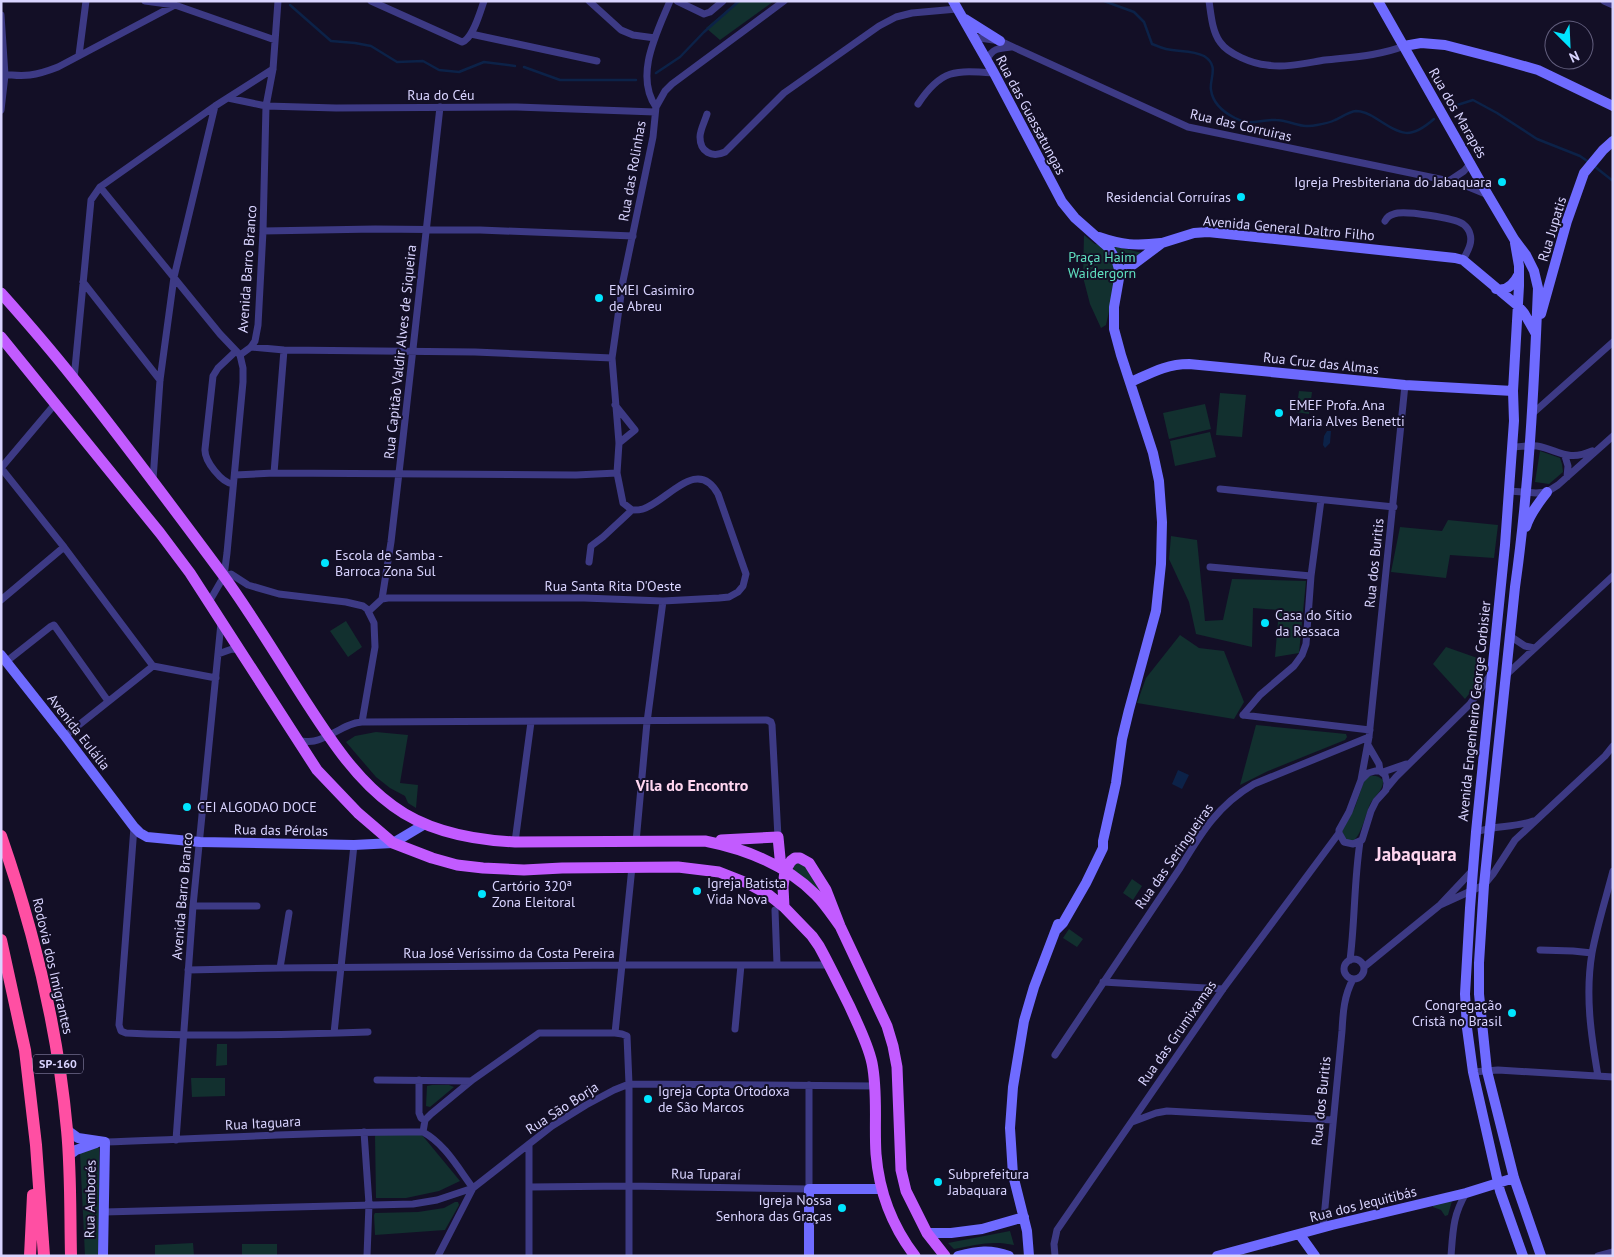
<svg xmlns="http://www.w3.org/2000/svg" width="1614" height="1257" font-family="'PT Sans',sans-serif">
<rect width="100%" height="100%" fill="#130f26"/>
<path fill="#12302f" d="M738,1h36l-54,39 -14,-12z
M1084,235l11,9 19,2 28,7 -25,22 -11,50 -5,3 -11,-24 -7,-27z
M1299,391l13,1 -3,22 -13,-2z
M1220,393l26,2 -4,42 -26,-2z
M1205,404l6,25 -42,10 -6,-26z
M1210,432l6,25 -41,9 -5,-25z
M1540,451l20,7 2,6 1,8 -14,12 -14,-2z
M1448,520l50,5 -4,33 -44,-3 -4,23 -55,-6 9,-45 42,4z
M1171,536l26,4 8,81 18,-1 9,-41 74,2 -7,72 -24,4 4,-47 -26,-2 -1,39 -56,-13 -7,-32 -20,-43z
M346,621l16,26 -14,10 -18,-26z
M1180,635l19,13 25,3 20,51 -10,17 -97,-16 9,-25z
M1446,647l37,13 -9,28 -9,11 -32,-35z
M1256,725l90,9 1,3 -2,3 -77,31 -28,14z
M376,732l32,3 -8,48 18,2 -2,23 -8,-5 -3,-7 -15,-8 -14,-11 -30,-35 9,-6z
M1369,776c6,-1 10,0 14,4 1,10 -9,16 -13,24 -4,10 -9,31 -16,36h-8l-4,-9 13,-24 9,-26z
M801,862l9,10 13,23 -29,-25 -1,-2 3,-5z
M1132,879l10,7 -9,14 -10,-7z
M1069,929l14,10 -6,8 -14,-9z
M217,1044h10v21l-11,1z
M191,1078h34v18l-33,1z
M432,1085h17l5,2 -24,20 -4,-1 1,-20z
M375,1135h47l38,46 -21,10 -33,7h-30z
M96,1148h3v108h-14l-5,-103z
M1452,1201l-4,14 -3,1 -4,-6 -8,-3 -1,-3z
M455,1202h3l1,3 -14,25 -70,5 -1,-20 1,-2 43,-1 26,-4z
M1010,1231l4,14c-22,-5 -39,0 -60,4l-6,-6z
M193,1243l1,13h-39v-11z
M242,1244h35v12h-35z"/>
<path fill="#0c2248" d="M1327,431h4l-1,12 -5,5 -2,-3 1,-9z
M1178,770l11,5 -7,14 -10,-5z"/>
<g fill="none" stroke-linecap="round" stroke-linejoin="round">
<path stroke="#0c2248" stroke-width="2.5" d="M1104,1l30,11 10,10 8,22c5,2 10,4 14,5 13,3 26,1 38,7 16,10 5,23 7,34 2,14 12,22 24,28 16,9 24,1 41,2 14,0 24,9 41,5 6,-1 12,-2 18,-5 7,-3 13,-8 21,-9 8,0 15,4 21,8 25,16 33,21 57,0
M290,5l41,36 24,2 16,3 26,16 26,-1 16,9 20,2 25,-10 31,4
M524,67l36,13h76
M656,73l24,-16 24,-25 35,-31
M1451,107l22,-7 24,13 40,26 43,17 10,7
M1594,166l19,15"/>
<path stroke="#3d3a85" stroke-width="7" d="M145,1l30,4 100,35
M371,1l91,41c11,-3 18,-30 22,-41
M589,1l32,29 12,5 22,3
M677,1l27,13 6,-2 13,-11
M1209,1c2,13 3,30 11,41 8,12 33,22 47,23 19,3 39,-2 58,-5 26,-3 54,-4 79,-14
M1604,1l9,4
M1,15l4,60 -4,35
M471,34l126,27
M973,37l27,4 188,86 271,56 29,12
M79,55l7,-54
M987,60c5,-12 13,-12 24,-13
M1,74c24,3 34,2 57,-7l117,-62
M228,98l38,8 70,2 181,-1 138,5
M918,104c23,-35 37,-34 76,-31
M656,107c-22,-32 1,-74 14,-106
M707,114c-2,7 -7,16 -7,23 0,15 12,21 25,15l59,-59 95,-67 17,-9 16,-4 45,-4
M1449,181l15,-10 7,-8
M100,187l120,147 20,21
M1385,221c2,-4 4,-6 9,-7 10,-4 60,4 69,10 4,3 6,6 7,10 3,9 -3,18 -7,26
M263,231l112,-2 105,1 153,6
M83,282l77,98
M251,347l33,3 191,2 137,6
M74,379l17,-179 9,-13 115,-81 58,-37
M615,405l20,25 -16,13
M1532,414l81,-72
M1512,447c8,0 17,-2 25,-1 22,4 30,16 55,5
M1565,456l3,10 -1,11
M1,468l63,79 89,119
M1,468l54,-64
M274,473l10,-123
M235,475l39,-2 302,2 41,-2
M153,480l7,-100 14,-103 41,-171
M233,484c-11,-1 -29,-23 -28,-35l8,-73 5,-8 18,-17
M1220,489l174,18
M1509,491l27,2 11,-1 11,-7 55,-49
M632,510l-9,-7 -6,-30 2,-30 -7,-85 11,-77 30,-144 3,-30 9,-16 7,-7 112,-83
M1210,567l101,9
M224,576l7,-2 17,11 31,9 67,8 17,4 4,3 7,14 1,24 -13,75
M382,599l9,-57 12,-104 37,-331
M1,600l63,-53
M209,602l15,-26 3,-23 16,-171v-14l-3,-13 11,-8 4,-6 3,-16 5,-94 3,-125 7,-37 5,-68
M369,611l13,-12 6,-1h196l79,3 56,-3 10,-1 9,-5 5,-6 3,-12 -28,-80c-21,-38 -50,7 -75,15 -3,1 -8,1 -11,1l-29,27 -12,9 -2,16
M1510,636l15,10 9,2
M218,654l14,-5 8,1
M7,661l43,-34 4,-2 54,76
M1506,675l107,-99
M1243,715l17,-20 34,-29 8,-11 4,-11 5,-68 10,-76
M1243,715l127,15
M65,736l88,-70 63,12
M298,741c5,0 11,1 16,0 17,-3 30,-18 48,-19l405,-2 4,2 1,3 6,112
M1368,745l11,19 1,7 5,4 2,8 -1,7 -10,11 -5,10 -9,29 -9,4 -9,-2 -5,-9v-3l10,-18 12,-32 7,-7 7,-2h5
M1383,772l23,-8
M1361,780l8,-43 36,-352
M1386,789l10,-12 74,-73 21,-30
M134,827l-15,198 2,6 5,2c81,4 161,2 242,-1
M1476,832c20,-7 37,-4 57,-11
M515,842l16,-120
M636,842l11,-120 16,-121
M1440,905l44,-20 9,-11 22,-34 90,-84 8,-10
M193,906h64
M775,910l2,54
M1540,950l33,1 19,2
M1344 969a10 10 0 1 1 20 0a10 10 0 1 1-20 0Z
M1350,960c5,-39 4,-79 10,-118
M1364,967l76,-62 33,-35
M280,968l9,-55
M188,970l92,-2 341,-3h209
M1103,982l120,7
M735,1029l6,-64
M334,1033l20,-188
M615,1033l17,-166
M1055,1055l125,-187c21,-35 38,-63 74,-84l115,-47
M1473,1072l25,-2 115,7
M1598,1076c-7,-41 -13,-81 -6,-123 5,-27 14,-55 21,-82
M377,1080l94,1
M419,1080v33l2,5 4,2
M1132,1122l24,-9 11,-2 166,9
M364,1132l5,72 -2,52
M423,1132l2,-12 6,-6 40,-33 68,-48h76l7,1 5,2 2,48v172
M176,1140l17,-234 28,-283
M530,1187l98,-1 181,3v-104
M104,1212l309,-8 24,-4 36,-12c-15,-20 -28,-44 -50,-56 -106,-1 -212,7 -318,10
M1323,1228l19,-197c1,-19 2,-35 11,-52
M438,1256l35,-68 79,-62 34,-21 28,-15 15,-6 246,2
M529,1256v-112
M1055,1256l-1,-12 3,-14 166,-241 116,-156
M1451,1256c2,-26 2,-41 15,-63
M1598,1256l15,-4"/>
<path stroke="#6f6bff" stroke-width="10" d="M953,1l41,72 68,129 13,16 34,30 8,14 3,11
M1378,1l110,194 26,44 12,16 8,16 4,17c-4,100 -9,200 -23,299l-31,298 -5,78v31l8,77 27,107 27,78
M965,19l35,22
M1404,46l17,-3 24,2 54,14 39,11 75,36
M1099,237c23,8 37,9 62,6
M1515,243l4,23v20l-6,105 1,30 -9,124 -29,287 -6,76 -5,86 2,34 6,44 27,119 23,65
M1496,289c11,3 18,-5 23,-15
M1541,314l26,-93 17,-48 19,-23 10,-9
M1131,382c20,-9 35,-18 58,-18l216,21 108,6
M1526,527c4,-14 13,-24 21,-35
M1,655l64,81 69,91 6,6 7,4 53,5 154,3 39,-2 32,-19
M1056,930l7,-7 23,-40 17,-35v-7l13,-58 6,-44 7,-29 27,-99 5,-47 1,-42 -3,-41 -6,-28 -32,-98 -7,-26v-22l6,-34 14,-9 28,-21 32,-10 14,-1 247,26 8,2 55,46 6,7 12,21
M67,1130l11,8 27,4
M68,1156l8,-6 20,-7
M927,1233h24l31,-4 42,-12
M1300,1235l15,21
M103,1256l2,-114
M809,1256v-67h72
M958,1256c20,-5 32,-7 51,0
M1029,1256l-2,-25 -14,-56 -3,-47 3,-41 11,-66 10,-34 24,-63
M1217,1256l115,-31 134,-32 48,-15"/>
<path stroke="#c25bff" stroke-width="11" d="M1,293c25,28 50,57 73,86 51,64 100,130 149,196 30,41 57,87 85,130 24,37 49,75 85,101 35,26 79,34 122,36l190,-1c41,8 81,24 111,54 9,9 16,20 24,31
M1,337l159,196 30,40 127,197 41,43 35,30 39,15 25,7 26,3 41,2 38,-2 116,-1 41,5 28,11 22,12 15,12 28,29 7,10c11,20 21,41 31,61 8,18 18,37 22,56 6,30 2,61 4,91 3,37 16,72 39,102
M721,840l57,-3 3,31
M784,907l-1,-20 2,-16 6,-10 4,-3h5l9,5 17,27 14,36 47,100 6,20 4,21 4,103 5,21 21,42 18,23"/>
<path stroke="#ff4fa3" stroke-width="12" d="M1,836c33,95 57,194 66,294 4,41 3,84 4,126
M1,940l24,110 11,95 8,111
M30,1256l3,-61"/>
</g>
<g fill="#00e5ff" stroke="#130f26" stroke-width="2">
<circle cx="1502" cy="182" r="5"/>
<circle cx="1241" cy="197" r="5"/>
<circle cx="599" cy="298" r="5"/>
<circle cx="1279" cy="413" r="5"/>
<circle cx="325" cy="563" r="5"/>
<circle cx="1265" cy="623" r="5"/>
<circle cx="187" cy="807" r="5"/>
<circle cx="697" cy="891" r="5"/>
<circle cx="482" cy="894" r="5"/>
<circle cx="1512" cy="1013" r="5"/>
<circle cx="648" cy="1099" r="5"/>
<circle cx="938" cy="1182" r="5"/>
<circle cx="842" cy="1208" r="5"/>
</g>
<g text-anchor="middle" stroke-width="4" stroke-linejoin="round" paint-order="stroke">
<rect fill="#130f26" stroke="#9e99be" stroke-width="1" x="33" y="1054.5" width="50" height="19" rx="4"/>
<g font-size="12" font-weight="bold" fill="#d9d4ff">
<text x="58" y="1068">SP-160</text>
</g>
<g font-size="14" fill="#d9d4ff" stroke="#130f26">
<text x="441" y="100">Rua do Céu</text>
<text transform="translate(1458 113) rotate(60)" y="5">Rua dos Marapés</text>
<text transform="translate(1031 115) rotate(62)" y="5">Rua das Guassatungas</text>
<text transform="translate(1241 125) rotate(13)" y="5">Rua das Corruiras</text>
<text transform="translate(632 171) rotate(-80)" y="5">Rua das Rolinhas</text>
<text transform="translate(1289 228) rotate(5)" y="5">Avenida General Daltro Filho</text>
<text transform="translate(1552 229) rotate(-73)" y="5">Rua Jupatis</text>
<text transform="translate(247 269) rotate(-86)" y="5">Avenida Barro Branco</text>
<text transform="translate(400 352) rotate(-84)" y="5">Rua Capitão Valdir Alves de Siqueira</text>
<text transform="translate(1321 363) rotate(6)" y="5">Rua Cruz das Almas</text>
<text transform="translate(1374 563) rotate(-84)" y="5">Rua dos Buritis</text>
<text x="613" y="591">Rua Santa Rita D'Oeste</text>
<text transform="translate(1474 711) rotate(-84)" y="5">Avenida Engenheiro George Corbisier</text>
<text transform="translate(79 732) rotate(52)" y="5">Avenida Eulália</text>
<text transform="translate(281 830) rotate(1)" y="5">Rua das Pérolas</text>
<text transform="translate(1174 856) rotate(-55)" y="5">Rua das Seringueiras</text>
<text transform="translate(182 896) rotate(-85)" y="5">Avenida Barro Branco</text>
<text x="509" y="958">Rua José Veríssimo da Costa Pereira</text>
<text transform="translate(53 966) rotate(77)" y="5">Rodovia dos Imigrantes</text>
<text transform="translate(1177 1033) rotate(-55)" y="5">Rua das Grumixamas</text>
<text transform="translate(1321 1101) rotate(-84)" y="5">Rua dos Buritis</text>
<text transform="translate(562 1108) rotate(-33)" y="5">Rua São Borja</text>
<text transform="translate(263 1123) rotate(-3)" y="5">Rua Itaguara</text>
<text transform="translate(706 1174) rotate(1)" y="5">Rua Tuparaí</text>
<text transform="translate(90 1199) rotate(-89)" y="5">Rua Amborés</text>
<text transform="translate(1363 1204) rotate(-14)" y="5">Rua dos Jequitibás</text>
</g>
<g font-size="14" fill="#d9d4ff" stroke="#130f26" text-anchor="start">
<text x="1492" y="187" text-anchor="end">Igreja Presbiteriana do Jabaquara</text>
<text x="1231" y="202" text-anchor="end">Residencial Corruíras</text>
<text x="609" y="295">EMEI Casimiro<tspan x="609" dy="16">de Abreu</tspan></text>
<text x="1289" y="410">EMEF Profa. Ana<tspan x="1289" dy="16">Maria Alves Benetti</tspan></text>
<text x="335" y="560">Escola de Samba -<tspan x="335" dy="16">Barroca Zona Sul</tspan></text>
<text x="1275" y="620">Casa do Sítio<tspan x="1275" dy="16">da Ressaca</tspan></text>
<text x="197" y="812">CEI ALGODAO DOCE</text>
<text x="707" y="888">Igreja Batista<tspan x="707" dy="16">Vida Nova</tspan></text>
<text x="492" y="891">Cartório 320ª<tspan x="492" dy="16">Zona Eleitoral</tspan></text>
<text x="1502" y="1010" text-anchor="end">Congregação<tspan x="1502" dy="16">Cristã no Brasil</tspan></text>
<text x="658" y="1096">Igreja Copta Ortodoxa<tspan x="658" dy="16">de São Marcos</tspan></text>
<text x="948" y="1179">Subprefeitura<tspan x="948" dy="16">Jabaquara</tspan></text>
<text x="832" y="1205" text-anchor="end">Igreja Nossa<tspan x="832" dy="16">Senhora das Graças</tspan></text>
</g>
<g font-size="14" fill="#5fe0c0" stroke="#130f26">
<text x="1102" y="262">Praça Haim<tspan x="1102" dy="16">Waidergorn</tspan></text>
</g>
<g font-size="16" font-weight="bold" fill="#ffd6f0" stroke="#130f26">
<text x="692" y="791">Vila do Encontro</text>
</g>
<g font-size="19" font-weight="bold" fill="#ffd6f0" stroke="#130f26">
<text x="1416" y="861">Jabaquara</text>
</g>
</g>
<rect width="1614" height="1257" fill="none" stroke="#d9d4ff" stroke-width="5"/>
<g transform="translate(1569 45) rotate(156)"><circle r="24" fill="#130f26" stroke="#625e7d"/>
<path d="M0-4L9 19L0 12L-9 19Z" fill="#00e5ff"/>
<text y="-8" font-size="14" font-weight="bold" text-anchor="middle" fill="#d9d4ff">N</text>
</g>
</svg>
